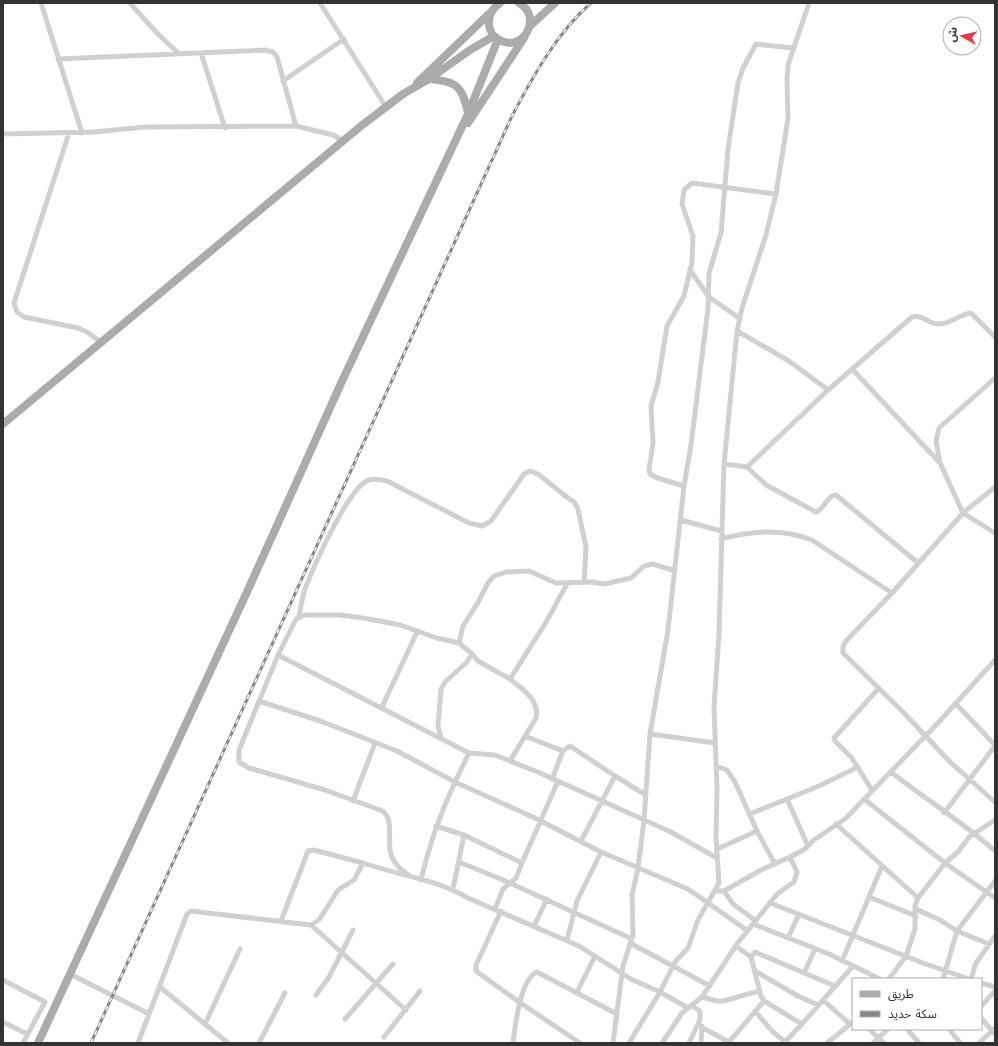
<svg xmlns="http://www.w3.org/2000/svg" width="998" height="1046" font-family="'Work Sans','Noto Sans Arabic',sans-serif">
<rect width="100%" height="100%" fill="#fff"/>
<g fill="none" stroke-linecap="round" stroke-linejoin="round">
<path stroke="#d0d0d0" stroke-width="5" d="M41,3l41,130
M130,3l25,28 23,22
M320,3l66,104
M201,53l24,75
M58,59l207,-9 8,2 4,5 19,69
M283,81l61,-42
M69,133l-55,170 3,9 7,5 54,11 9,4 14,10
M3,134l91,-2 51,-5 151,-1 37,9 10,6
M690,270l19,27 30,21
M737,331l52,30 39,29
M852,369l88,94
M995,378l-56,50 -3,13 4,22 23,50 32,20
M724,464l23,3 19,18 50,27c8,-2 11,-17 20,-17l82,68
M747,467l81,-77 84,-73c9,-3 16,6 25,7 13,1 22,-10 34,-11l24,24
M684,486l-27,-8 -7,-4 -1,-4 4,-27 -2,-37 7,-24 9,-56 17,-30 8,-34 1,-26 -11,-32 2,-14 8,-7 84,11
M681,520l40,11
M721,539c32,-8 60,-11 91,1l80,53 71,-80 32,-26
M892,593l-46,48 -3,5v7l60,59 47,50 45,40
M299,616c2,-9 3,-18 6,-27 8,-21 44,-103 64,-109 6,-2 12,0 18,1l82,42 13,3 9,-5 33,-47 6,-3 8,3 30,24 6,4 4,7 8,38 -2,35
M472,654l6,7 32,18 35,-55 22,-40
M278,655l18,-36 9,-4h35l23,3 37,7 37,13 22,5
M510,679c12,10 30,21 26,39l-26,43
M259,701l64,21 74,29 58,31c-15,32 -26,63 -34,98
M956,704l39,41
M382,707l35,-75
M650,734l65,9
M525,736l38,15
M441,738l-3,-12 3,-37 4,-7 22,-20 5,-8 -13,-11 4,-17 14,-22 11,-21 6,-7 12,-4 23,-1 27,12 35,-1 13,2 27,-6 13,-12 9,-2 22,7
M716,766l11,4 8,12 22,49 18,33
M891,772c34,27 72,50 104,79
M552,779l11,-28 7,-5 45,30
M872,790l-21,-33 -16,-16 -1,-3 45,-50
M787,799l21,47
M864,799l81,64 50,35
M353,801l22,-58
M944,813l51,-67
M750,814l69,-28 39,-19
M836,824l82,74
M436,826l28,9 58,28 -6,15 -13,11 -8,20
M581,841l34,-65 31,19
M717,849l40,-18
M601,852l-66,-34 -80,-36 14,-29 26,2 45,18 131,59 46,26
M790,857l15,-8 9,-9 31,-21 92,-95 58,-64
M459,862l51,21 122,56
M522,863l36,-82
M410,876c-6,-4 -12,-8 -16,-15 -10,-14 2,-39 -11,-50l-58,-21 -76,-22 -10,-6v-12l39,-95 191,98
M453,889l11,-54
M724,891l9,13 23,17
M869,897l47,19
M770,903l153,60 46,16
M916,909l24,11 17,11 32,13
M501,911l-25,54v6l43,31 61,41
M281,921l27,-70 6,-1 49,13
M753,924l76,30 51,25
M311,925l95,85
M534,926l13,-27
M788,938l11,-24
M567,940l10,-39 24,-49 87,37 60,42
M630,943l80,43
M751,957l4,-5 80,34
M842,961l40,-95
M755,971l43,25 20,9
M804,973l11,-24
M70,974l79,40
M889,979l17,-23 9,-27v-23l3,-8 27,-35 13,-11 11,-15 26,-17
M943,979l14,-48 38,-50
M971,979l5,-16 19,-27
M3,980l42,22 -22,41
M981,983l14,4
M160,987l68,56
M577,992l18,-36
M316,995l13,-18 24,-47
M702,997l15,4h6l36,-10
M823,1000l27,24
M764,1001l38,23 51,-58
M981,1006l14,-15
M755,1011l17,20 13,11
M981,1018l14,16
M345,1019l48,-55
M3,1022l24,12
M205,1024l35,-75
M703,1028l28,15
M869,1029l15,14
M907,1029l12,14
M949,1029l11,14
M384,1037l36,-46
M729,1042l35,-41 -3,-5 -10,-39 -15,-11
M138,1043l49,-129 4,-3 8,1 112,13 8,-5 19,-30 16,-10 9,-17c35,12 73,16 105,35l111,48 52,33 29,13 28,16
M259,1043l26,-50
M513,1043c2,-17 7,-64 24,-71l80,42
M613,1043l10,-77 10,-31 -1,-40 6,-27 6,-48 6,-86 18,-104 16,-144 7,-41 17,-137 1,-35 12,-40 7,-84 10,-66 5,-15 13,-24 37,4
M629,1043l31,-51 15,-30 13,-14 10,-28 21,-37 -3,-45 1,-49 -3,-82 5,-73 5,-170 13,-133 5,-23 24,-73 10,-41 12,-76 -1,-38 1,-15 21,-62
M662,1043l20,-30 20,-16 35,-53 40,-50 17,-12 3,-10 -7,-15 -29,13 -37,21h-8
M689,1043l11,-23v-9l-8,-5
M701,1043l1,-17
M784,1043l18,-19
M827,1043l26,-21
M873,1043l15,-14
M979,1043l16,-15"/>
<path stroke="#ababab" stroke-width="8" d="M500,3c-7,5 -12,12 -11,21 0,6 4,12 9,15 24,16 46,-22 21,-36
M531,25l24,-22
M429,79c28,2 33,7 39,34
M417,83l74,-71
M468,123l56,-85
M3,424l358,-298 42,-32 26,-15 41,-29 24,-14
M38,1043l209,-451 96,-213 125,-265 30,-75"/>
<g stroke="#888" stroke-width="3">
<path id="rail" d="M91,1043l421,-927c20,-38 46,-85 79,-113"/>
</g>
<use href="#rail" stroke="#fff" stroke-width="1.5" stroke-dasharray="4.5" stroke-linecap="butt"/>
</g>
<rect width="998" height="1046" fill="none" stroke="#333333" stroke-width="8"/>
<rect x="852" y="978" width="130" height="52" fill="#ffffff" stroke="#adadad"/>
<rect x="860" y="991" width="20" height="6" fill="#ababab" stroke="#adadad"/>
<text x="888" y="998" font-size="12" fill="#333333">طريق</text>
<rect x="860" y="1011" width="20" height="6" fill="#888888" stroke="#adadad"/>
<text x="888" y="1018" font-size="12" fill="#333333">سكة حديد</text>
<g transform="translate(962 36) rotate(278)"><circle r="19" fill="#ffffff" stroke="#adadad"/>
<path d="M0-3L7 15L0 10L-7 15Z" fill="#e63946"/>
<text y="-6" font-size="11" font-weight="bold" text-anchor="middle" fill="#333333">ش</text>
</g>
</svg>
